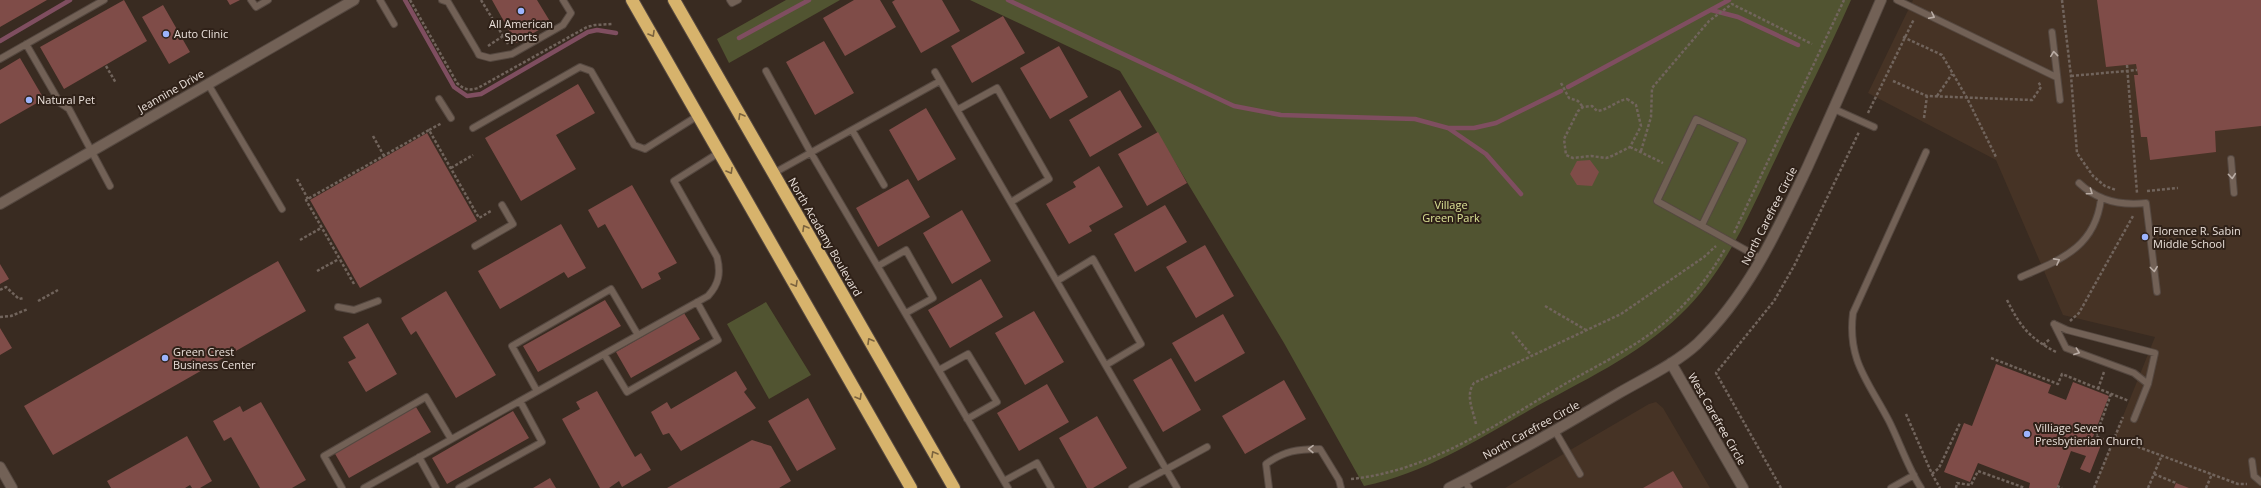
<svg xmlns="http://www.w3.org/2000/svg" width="2261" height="488" font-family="'Open Sans',sans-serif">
<rect width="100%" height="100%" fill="#392b21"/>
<path fill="#463325" d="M1913,0h348v488h-167l61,-151 -92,-22 -67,-155 -128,-67z
M1656,402l7,6 47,80h-205l144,-84z"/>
<path fill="#515431" d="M786,0h54l-111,63 -12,-24z
M970,0h881c-23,52 -49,103 -73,154 -27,56 -51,116 -97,160 -43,42 -101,68 -153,97 -53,30 -103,62 -164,75l-80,-143 -164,-272z
M766,302l45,73 -42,24 -42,-75z"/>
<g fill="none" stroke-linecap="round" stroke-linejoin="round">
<path stroke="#7f4e60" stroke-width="4.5" d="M405,0l49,87 13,9 14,-2 107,-62 9,-2 19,3
M1008,0l226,106 47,9 134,4 33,9 38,26 35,40
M1711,10l27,7 60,28
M739,38l70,-38
M0,41l70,-41
M1568,87l161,-87
M1448,128h26l22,-5 65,-32"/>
</g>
<path fill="#7f4c48" d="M0,0h47l-47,27z
M124,0l23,41 -83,48 -24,-42z
M227,0h13l-10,5z
M492,0h45l14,23 -35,20z
M854,0h26l16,27 -51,29 -22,-38z
M895,0h47l18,31 -39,22 -29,-51z
M2097,0h164v126l-46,5 1,21 -66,8 -3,-23h-6l-7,-62h4l-2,-11 -30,3z
M163,5l27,47 -21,12 -27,-47z
M1003,16l22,37 -53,30 -21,-37z
M824,41l30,52 -39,22 -29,-53z
M1059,46l29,51 -38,22 -30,-51z
M20,58l24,41 -44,25v-54z
M578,84l17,29 -39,22 20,34 -55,32 -36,-63z
M1120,90l22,37 -52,30 -21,-37z
M926,108l30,51 -38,22 -29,-51z
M1158,132l29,51 -40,23 -29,-52z
M427,133l50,88 -117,67 -50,-88z
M1590,160l9,12 -7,14 -15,-1 -7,-11 7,-13z
M1099,166l24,41 -34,19 3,5 -23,13 -23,-40 30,-17 -3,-5z
M908,179l22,38 -52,30 -22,-39z
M632,185l45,78 -19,10 3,6 -19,10 -37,-65 -7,4 -10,-18z
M1165,205l22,37 -52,30 -21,-38z
M962,210l29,51 -39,23 -29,-51z
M561,224l25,44 -18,10 -4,-6 -64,37 -22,-38z
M1205,245l29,51 -38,22 -30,-51z
M278,261l28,50 -253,144 -29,-49z
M0,264l9,15 -9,5z
M981,279l22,38 -53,31 -22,-38z
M446,291l50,84 -40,23 -40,-67 -5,4 -10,-17z
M605,300l16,26 -83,46 -15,-26z
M1034,311l30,51 -39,23 -30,-52z
M684,313l16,26 -69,39 -15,-26z
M1223,314l22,39 -50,29 -23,-39z
M368,323l29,51 -31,18 -18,-30 8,-4 -13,-21z
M0,328l12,20 -12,7z
M1171,358l30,52 -38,22 -30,-52z
M1996,364l55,21 -3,8 18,7 7,-18 36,14 -18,46 10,3 -11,28 -10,-4 6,-13 -15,-5 -14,37h-28l1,-5 -52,-20 -8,19 -26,-10 20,-49 8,3z
M736,371l11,18 -3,3 12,16 -75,43 -12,-18 -6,2 -12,-23 16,-10 4,7z
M1284,380l22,39 -61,35 -23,-38z
M1047,384l22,38 -50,29 -22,-38z
M597,391l38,66 6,-4 10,17 -29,17 -3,-6 -10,7h-9l-38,-69 18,-10 -4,-7z
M808,398l28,51 -39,22 -29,-50z
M261,402l45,78 -14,8h-32l-29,-51 -7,4 -11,-20 27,-15 3,6z
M416,407l15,25 -82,46 -15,-26z
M513,411l16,27 -82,46 -15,-26z
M1097,416l30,52 -34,20h-6l-28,-50z
M187,436l25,45 -12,7h-8l-2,-3 -5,3h-74l-4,-7z
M752,440l19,6 20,35 -12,7h-112z
M1673,471l10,17h-40z
M550,478l6,10h-23z
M2176,483l13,5h-15z"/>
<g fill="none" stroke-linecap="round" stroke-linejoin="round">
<g stroke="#554840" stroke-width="8">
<path id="lane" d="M251,0l5,7 12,-7
M380,0l14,24
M442,0l6,2 29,49 2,4 11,3 22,-4 51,-29 8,-12 -8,-13
M730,0l2,3 6,-3
M1897,0l159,77
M2052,32l8,68
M26,44l34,59 9,6 41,77
M0,59l104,-59
M766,71l45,82 197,335
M935,72l242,416
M208,84l74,125
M439,99l12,19
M1834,109l40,18
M957,110l40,-22 52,91 -38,23
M473,128l107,-61 11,4 43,74 11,4 54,-34
M852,130l32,55
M2231,159l3,34
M774,173l166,-92
M2079,183c19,18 41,23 67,20l11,89
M1702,225l41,-84 -47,-22 -39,82 105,58
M475,246l38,-22 -11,-19
M878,266l28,-16 27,48 -27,15
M2021,277c41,-18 74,-30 80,-78
M1057,281l36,-22 48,85 -35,21
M338,307l16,3 24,-9
M2054,324l13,6 88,23 -7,31 -14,35
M2054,324l12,24 68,25 14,11
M604,354l23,38 91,-52 -21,-38
M939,370l29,-16 29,48 -30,17
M537,391l-25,-45 99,-57 27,46
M1555,431l25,43
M419,457l17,31
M2252,461l2,15 7,6
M1464,480l5,8
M1004,481l33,-18 14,25
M342,488l-18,-32 102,-59 25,42
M364,488l344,-192c11,-12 13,-23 9,-39l-43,-76 46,-29
M459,488l83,-46 -22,-41
M1132,488l75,-41
M1269,488l-3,-24c18,-13 31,-15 54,-15l19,31 2,8
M1891,488l23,-13
M1921,488c-13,-20 -21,-45 -32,-67 -20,-39 -42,-60 -36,-108l73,-161"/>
</g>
<g stroke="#554840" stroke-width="12">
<path id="street" d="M0,204l354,-204
M0,467l12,21"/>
</g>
<g stroke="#554840" stroke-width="12">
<path id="secondary" d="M1671,363l72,125
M1449,488c58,-29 114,-62 170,-95 26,-15 56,-29 78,-49 51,-49 80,-113 110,-176 25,-55 50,-112 74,-168"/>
</g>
<g stroke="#554840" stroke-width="14">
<path id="highway" d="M632,0l279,488
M674,0l280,488"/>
</g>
<path stroke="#71645c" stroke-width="2.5" stroke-dasharray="3 2" stroke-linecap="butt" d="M410,0l47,83c6,6 11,8 21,5l109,-61 8,-2 18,-1
M481,0l27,44
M2062,0l9,76 6,77 16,23 12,10 11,4
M1903,37l39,18 25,43 29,59
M504,39l8,-4
M488,46l15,-10
M2127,65l10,128
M106,66l10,17
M2071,76l66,-6
M1893,81l34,15 105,4 9,-13 -3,-6
M1561,83l8,15 9,3 5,6
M1937,96l15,-22
M1627,99l9,6 5,21 -11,21 -18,9 -6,2 -15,-2 -18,2 -7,-3 -2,-16 14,-28 5,-4 9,-1 5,5c11,-1 19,-10 30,-12z
M1868,113l46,-94
M1924,118l3,-22
M429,130l13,-7
M373,136l11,20
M1630,147l33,16
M1641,151l10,-34 1,-29 57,-67 23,-17 80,40
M451,168l22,-13
M297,179l11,20
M2147,191l31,-3
M1734,233l110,-233
M300,240l21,-12
M317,271l22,-12
M354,284l-48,-84 123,-70 50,88 12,-7
M0,290l6,-3 13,12 5,-1
M2007,300c13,26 22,38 49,52
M38,301l20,-11
M1545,306l41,24
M0,317l11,-1 17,-7
M2070,321l9,-8 54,-97
M1512,332l20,24
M2043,345l7,-6
M1991,358l67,26 4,-10 67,27
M2098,389l6,-17
M2111,394l-15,42 16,8
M1906,414l26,60 8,14
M1476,424c-3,-14 -11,-29 -2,-41l147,-69 83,-57 12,-11
M2114,438l124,46h9
M1932,474l7,-6 21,-45
M2154,474l22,9
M1351,479c81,-8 150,-58 219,-98 34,-19 71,-37 100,-63 22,-20 40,-43 55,-69
M2057,486l5,2
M1781,488l-65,-115 58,-72 20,-35 65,-134
M1956,488l1,-5 14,2 7,-14 47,17
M2094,488l29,-71
M2148,488l14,-33
M2206,488l6,-14"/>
<use href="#lane" stroke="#726156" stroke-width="6"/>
<use href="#street" stroke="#726156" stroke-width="10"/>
<use href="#secondary" stroke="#726156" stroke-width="10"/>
<use href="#highway" stroke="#d7b36c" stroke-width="12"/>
</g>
<defs><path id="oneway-chevron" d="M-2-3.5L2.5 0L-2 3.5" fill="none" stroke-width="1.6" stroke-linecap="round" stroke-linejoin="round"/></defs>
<g stroke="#baada5">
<use href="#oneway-chevron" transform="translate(1932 16) rotate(26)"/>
<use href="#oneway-chevron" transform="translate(2054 54) rotate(-96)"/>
<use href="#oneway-chevron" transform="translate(2232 176) rotate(85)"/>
<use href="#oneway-chevron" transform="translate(2090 192) rotate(35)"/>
<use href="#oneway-chevron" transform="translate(2057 261) rotate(-28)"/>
<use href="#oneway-chevron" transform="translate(2154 269) rotate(83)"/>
<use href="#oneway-chevron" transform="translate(2077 352) rotate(20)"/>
<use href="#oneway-chevron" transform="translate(1311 449) rotate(-179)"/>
</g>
<g stroke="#7b633e">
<use href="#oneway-chevron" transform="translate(652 34) rotate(60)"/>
<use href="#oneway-chevron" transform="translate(741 116) rotate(-120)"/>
<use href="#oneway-chevron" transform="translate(730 171) rotate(60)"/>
<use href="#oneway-chevron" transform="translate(805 228) rotate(-120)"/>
<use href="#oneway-chevron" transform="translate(795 284) rotate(60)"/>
<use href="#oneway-chevron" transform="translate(870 341) rotate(-120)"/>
<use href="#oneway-chevron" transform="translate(859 397) rotate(60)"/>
<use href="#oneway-chevron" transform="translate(934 454) rotate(-120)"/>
</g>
<g fill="#9cb4fd" stroke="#2f2118" stroke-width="1.5">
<circle cx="521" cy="11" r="4"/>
<circle cx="166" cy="34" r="4"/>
<circle cx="29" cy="100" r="4"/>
<circle cx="2145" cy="237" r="4"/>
<circle cx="165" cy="358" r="4"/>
<circle cx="2027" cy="434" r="4"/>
</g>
<g text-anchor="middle" stroke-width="4" stroke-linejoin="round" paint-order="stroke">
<g font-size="11" fill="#eae0da" stroke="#2f2118" text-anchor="start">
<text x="521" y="28" text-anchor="middle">All American<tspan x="521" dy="13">Sports</tspan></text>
<text x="174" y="38">Auto Clinic</text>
<text x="37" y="104">Natural Pet</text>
<text x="2153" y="235">Florence R. Sabin<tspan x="2153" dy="13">Middle School</tspan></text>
<text x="173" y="356">Green Crest<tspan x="173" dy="13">Business Center</tspan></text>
<text x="2035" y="432">Villiage Seven<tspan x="2035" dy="13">Presbytierian Church</tspan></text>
</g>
<g font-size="11" fill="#eae0da" stroke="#2f2118">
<text transform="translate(171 91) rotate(-30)" y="4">Jeannine Drive</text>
<text transform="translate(1769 216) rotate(-63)" y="4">North Carefree Circle</text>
<text transform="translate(825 237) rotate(60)" y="4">North Academy Boulevard</text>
<text transform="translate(1717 419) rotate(60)" y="4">West Carefree Circle</text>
<text transform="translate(1531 430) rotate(-29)" y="4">North Carefree Circle</text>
</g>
<g font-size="11" fill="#dce396" stroke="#2f2118">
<text x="1451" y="209">Village<tspan x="1451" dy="13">Green Park</tspan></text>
</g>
</g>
</svg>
